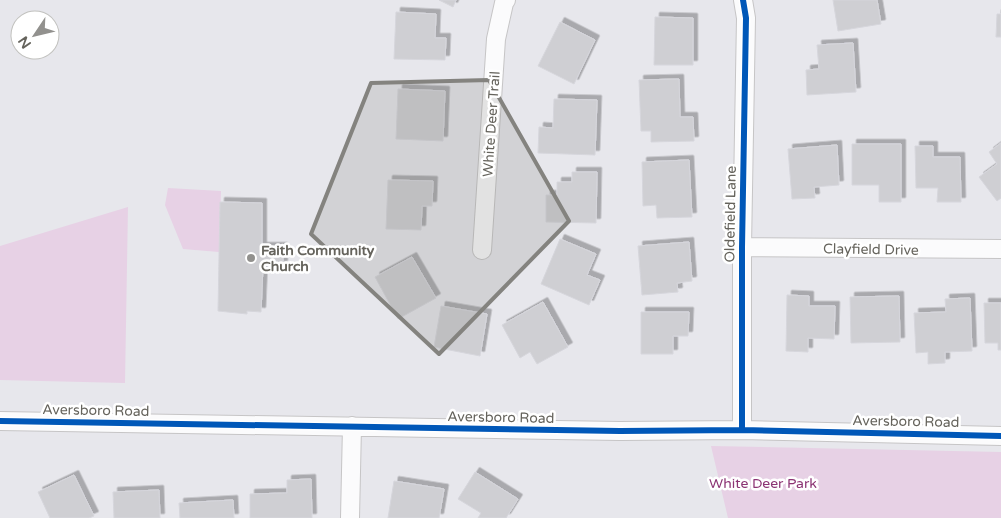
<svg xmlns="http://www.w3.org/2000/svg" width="1001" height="518" font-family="'Varela Round',sans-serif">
<defs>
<filter id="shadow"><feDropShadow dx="4.5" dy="-4.5" stdDeviation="0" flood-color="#0004"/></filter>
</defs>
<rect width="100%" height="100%" fill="#e7e7ec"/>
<path fill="#e7d1e5" d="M168,188l53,3 -2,61 -36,-3 -18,-44z
M128,207l-3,176 -125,-3v-134z
M711,446l290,6v66h-273z"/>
<path fill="#cfcfd3" stroke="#d6d6dc" filter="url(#shadow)" d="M439,0h17l-3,7z
M833,0h44l4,24 -43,7z
M396,12l40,2 -1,24h11l-1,22 -51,-1z
M997,14h4v23h-5z
M655,17l38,1v47h-39z
M560,22l35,18 -21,44 -36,-18z
M853,43l3,49 -49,3 -1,-25 13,-1 -2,-24z
M679,79l1,38h13l1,24 -43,1v-11h-10l-2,-51z
M398,89l47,2 -2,50 -47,-2z
M554,99l43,1 -2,55 -57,-2 1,-26 14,1z
M1001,143v55l-4,3 -18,-24 18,-13 -8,-12z
M852,144h49v58h-22v-17h-27z
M837,145l2,40 -25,2 1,11 -23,1 -4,-50z
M915,146h18v11h27l1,45h-24l1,-14h-22z
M689,160l3,57 -35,1 -1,-13 -13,1 -1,-44z
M572,172h25l-1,51 -50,-1v-27h11v-13h15z
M388,180l45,1 -1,25h-10l-1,24 -35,-1z
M220,202l42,1v44h21v18l-20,1 -2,46 -14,-1v3l-29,-3z
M560,239l36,15 -9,21 13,5 -11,25 -48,-21z
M689,242l3,39 -15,2 1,9 -36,3 -4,-49z
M412,257l24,41 -38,21 -23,-42z
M787,295l22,1v10h26l-1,33 -26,-1v14l-22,-1z
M899,296l1,46 -49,1 -1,-46z
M970,298l2,53 -27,1v11l-17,1v-12l-12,1 -2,-40 32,-1 -1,-13z
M543,302l25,45 -31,17 -7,-12 -10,6 -18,-33z
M984,303h17v47h-3v-7h-13z
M441,306l46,8 -7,42 -46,-9z
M641,312h48l-1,24h-15v18h-32z
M475,472l43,27 -12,19h-28l3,-5 -23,-14z
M74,475l20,41 -5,2h-39l-12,-26z
M311,479l1,39h-62v-24l37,-1v-13z
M394,481l50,8 -5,29h-51z
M159,490l1,28h-46l-1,-26z
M233,500l1,18h-54l-1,-15z"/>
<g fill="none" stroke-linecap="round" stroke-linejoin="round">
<g stroke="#c6c5c6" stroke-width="20">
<path id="minor" d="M742,247l259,2
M482,250l14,-211 8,-36 2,-3
M0,421l620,10 122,-1 259,6
M742,430v-183l4,-229 -3,-18
M350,518l2,-92"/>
</g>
<use href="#minor" stroke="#fbfbfc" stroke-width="18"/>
<g stroke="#fff" stroke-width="9">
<path id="cycleway" d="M0,421l620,10 122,-1 259,6
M742,430v-183l4,-229 -3,-18"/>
</g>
<use href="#cycleway" stroke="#0057b8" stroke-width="6"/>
</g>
<path fill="#84837f" fill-opacity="0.2" stroke="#84837f" stroke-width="4" stroke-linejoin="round" d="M489,80l80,141 -130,133 -128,-120 60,-151z"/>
<circle fill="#92918e" stroke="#fff" stroke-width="2" cx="251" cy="258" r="5"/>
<g text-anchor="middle" stroke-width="5" stroke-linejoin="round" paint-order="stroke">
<g font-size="14" fill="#65635c" stroke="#fff">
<text transform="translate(491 124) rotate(-86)" y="5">White Deer Trail</text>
<text transform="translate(730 214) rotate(-89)" y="5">Oldefield Lane</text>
<text transform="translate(871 249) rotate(1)" y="5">Clayfield Drive</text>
<text transform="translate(96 410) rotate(1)" y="5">Aversboro Road</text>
<text transform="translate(501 417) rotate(1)" y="5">Aversboro Road</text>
<text transform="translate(906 421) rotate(1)" y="5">Aversboro Road</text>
</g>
<g font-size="14" font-weight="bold" fill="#65635c" stroke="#fff" text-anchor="start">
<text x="261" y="255">Faith Community<tspan x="261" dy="16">Church</tspan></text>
</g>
<g font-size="14" fill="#8c3474" stroke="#fff">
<text x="763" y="488">White Deer Park</text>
</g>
</g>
<g transform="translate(35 35) rotate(235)"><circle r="24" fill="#ffffff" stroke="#c1c1be"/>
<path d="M0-4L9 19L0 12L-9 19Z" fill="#92918e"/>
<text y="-8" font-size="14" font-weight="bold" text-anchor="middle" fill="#65635c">N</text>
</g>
</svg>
